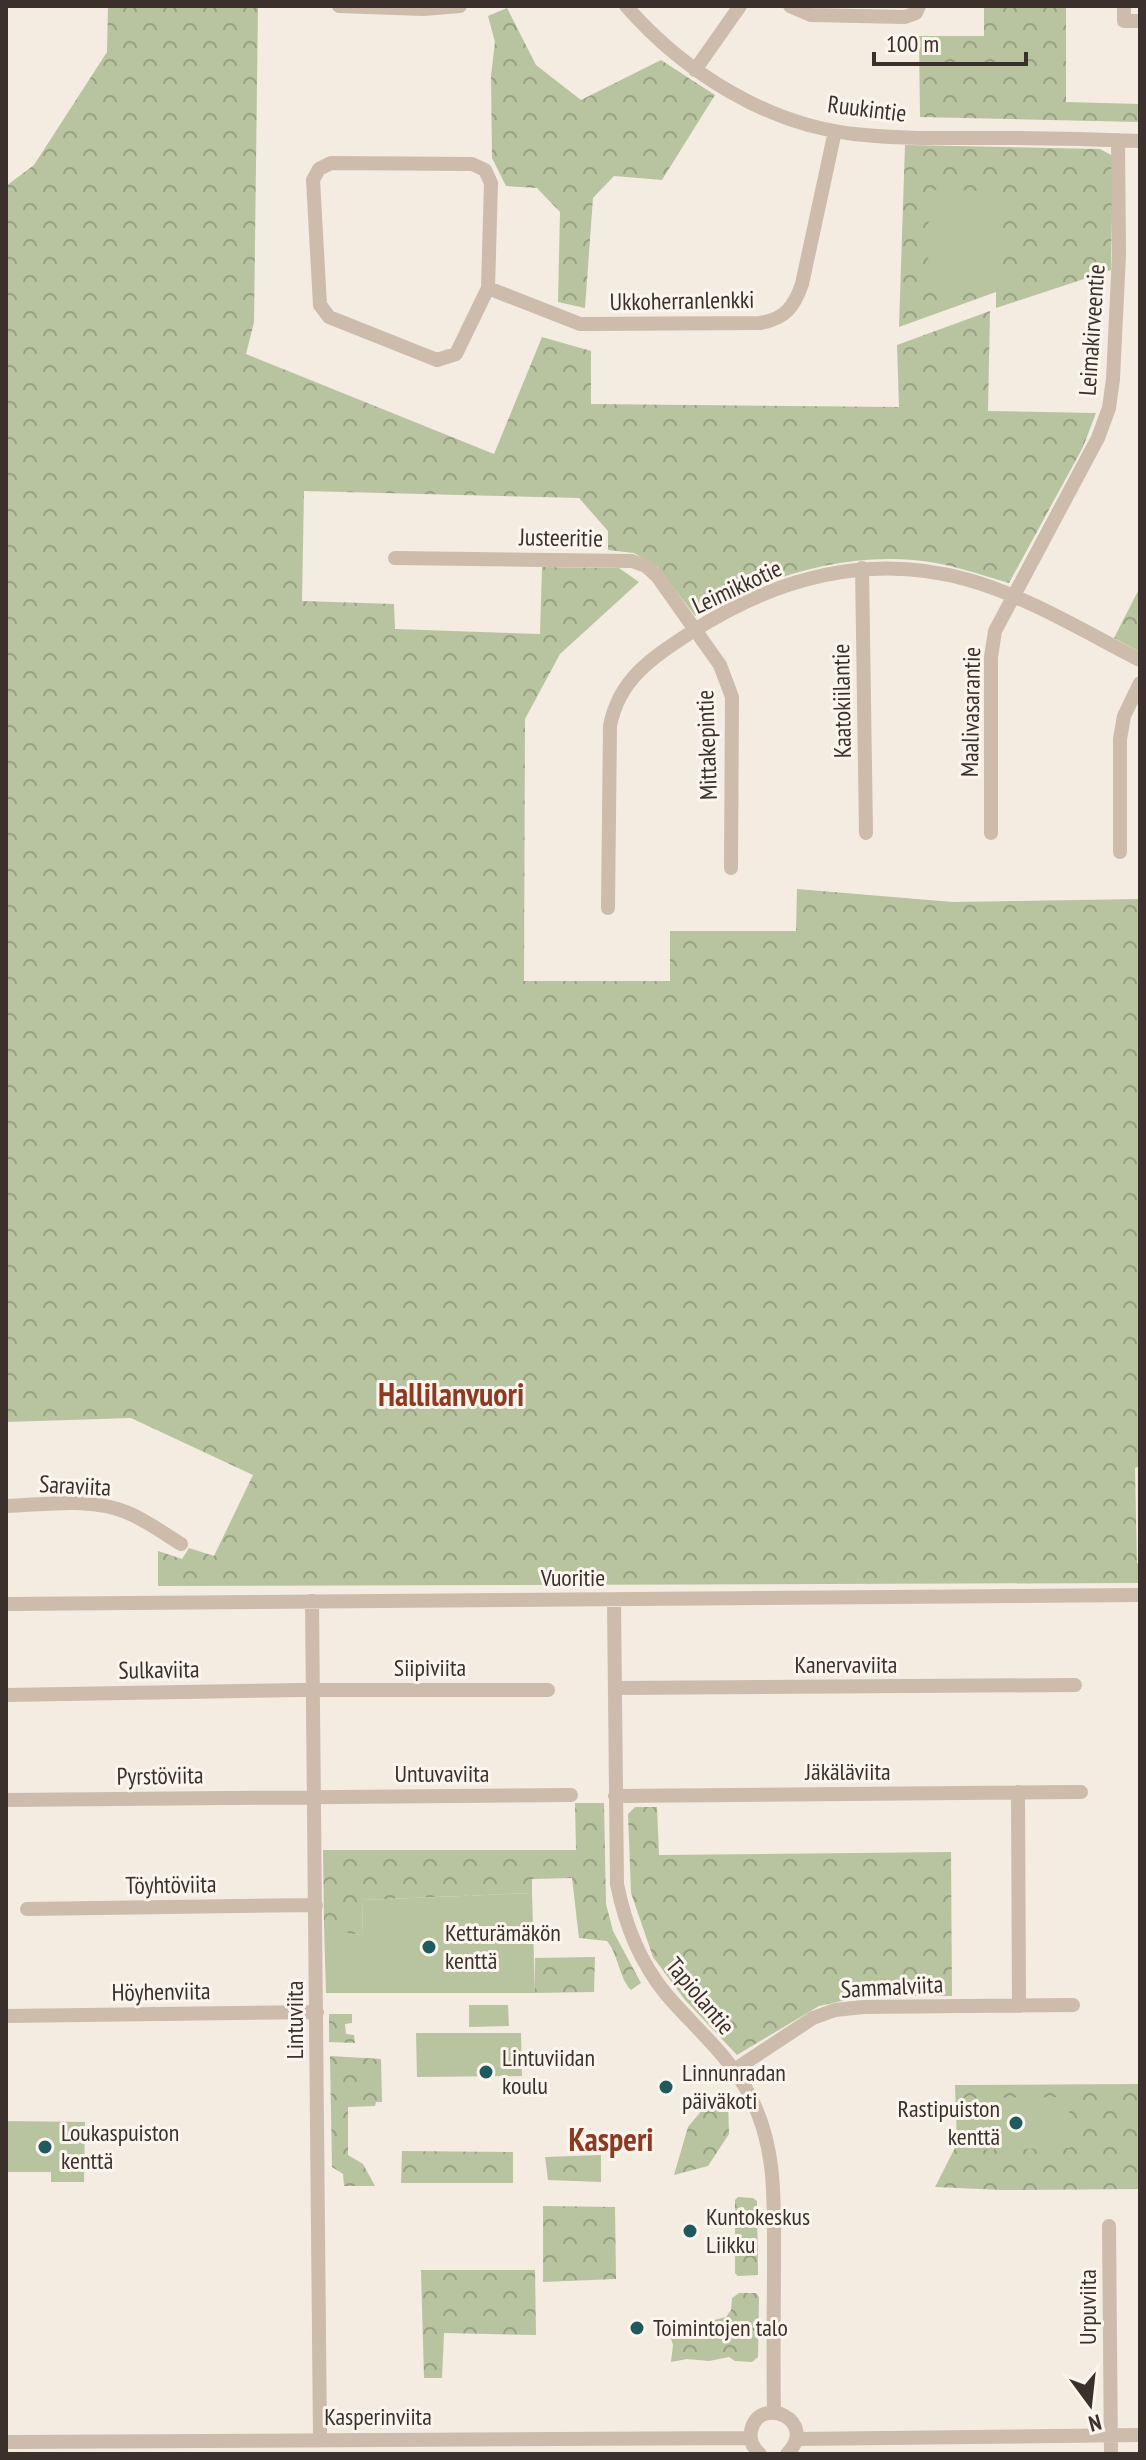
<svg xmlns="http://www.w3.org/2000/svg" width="1146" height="2460" font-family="'PT Sans Narrow',sans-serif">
<defs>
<pattern id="forest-crowns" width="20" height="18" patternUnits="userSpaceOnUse" patternTransform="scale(2)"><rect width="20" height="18" fill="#b8c4a0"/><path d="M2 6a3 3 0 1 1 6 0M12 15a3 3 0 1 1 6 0" fill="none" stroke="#97a083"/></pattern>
</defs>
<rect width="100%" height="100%" fill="#f4ebe1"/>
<path fill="url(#forest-crowns)" d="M108,6h150l-4,316 -8,32 248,100 48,-117 49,14v53l308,3 -2,-62 93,-34 -2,100 108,2 -13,34 -74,136c-31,-9 -64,-21 -96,-23 -79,-6 -150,19 -218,56l-37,-49 -24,-14 -26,-3v-19l-29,-33 -275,-7 -2,110 92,3 1,25 145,5 2,-67 77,1 20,14 -79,72 -35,65 -1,262h146v-50h126l1,-42 156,13 187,-3v567l-5,2 2,95 3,1v19l-982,3v-35l24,8 7,-11 25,8 39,-81 -122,-57 -125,4v-1236l28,-21 73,-113z
M984,6h82v96l74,2v18l-220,-5 -1,-81h65z
M507,8l29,57 45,35 80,-40 54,35 -53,85 -48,-4 -21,22 -8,110 -27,-6 2,-90 -23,-24 -31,-2 -14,-28 -1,-82 4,-34 -7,-26z
M905,145l195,4 13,7 -2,114 -115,38v-16l-97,35z
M1140,587v65l-26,-14z
M575,1803h29l2,101 7,27 28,52 -10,7c-12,-12 -12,-34 -24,-49l-28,-3 -7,-60 -40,1v14l-170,7 1,35 -16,-1 -1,-8h-22l-1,-76h253z
M635,1807h22l2,48 292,-3 1,144h-88l-45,10 -82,49 -52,-55 -32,-43 -22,-64 -3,-79z
M595,1957l-1,35 -59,1v-35z
M329,2014h23v9l-7,1 1,10 8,1 1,8 -26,-1z
M330,2056l51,3 1,43h-6l-1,4 -27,1v48l15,9 12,22h-31l-1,-12 -11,-7z
M1139,2084l1,105 -138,1 -67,-3 22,-43 -2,-59z
M714,2100l14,1 1,33 -21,32 -34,9 14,-48 14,-17 11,-1z
M402,2151l111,1v31h-112z
M601,2155v27l-53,-2 -3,-23z
M738,2197l15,1 4,3 1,74 -20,1 -3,-3v-73z
M543,2206l72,1 1,72 -73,3z
M421,2270h114l1,65 -92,-2 -2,45h-18z
M739,2293h17l3,4 -1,60 -6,5 -17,-1 -6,-4 -20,4 -22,-2 -16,3 2,-17 -5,-16 5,-8 29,2 24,-6 5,-7 1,-12z"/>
<path fill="#b8c4a0" d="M929,190l70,1 -2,95 -69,-1z
M532,1893l3,100h-209l-2,-67 23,-1 1,9 15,1 -1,-35z
M469,2005h39l1,21 -40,1z
M416,2033h105l1,43 -105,1z
M1069,2097l1,51 -107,2 -1,-52z
M6,2121l79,1 -1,60h-33v-10h-45z"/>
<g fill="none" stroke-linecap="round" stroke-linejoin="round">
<path stroke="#cdbbac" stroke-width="14" d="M339,6l84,3 37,-3
M626,6c58,66 140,118 228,128 45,5 89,4 134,4 51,0 101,1 152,3
M790,6l21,9 94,2 11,-4 3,-7
M1124,6v15h16
M695,70l45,-64
M488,288l3,-105 -6,-13 -13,-6 -141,-1 -12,6 -6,11 7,125 9,12 108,43 19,-6 32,-66 92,36 180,-1c25,-4 34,-16 42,-39l33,-153
M395,558l237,3 14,5 11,10 63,89 12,32 -1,171
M862,568l4,265
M991,833v-176l4,-26 103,-193 11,-30 4,-29 6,-124 -1,-115
M1120,852v-113l4,-23 16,-33
M608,908l2,-182c9,-47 42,-68 80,-93 85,-55 179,-81 279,-53 59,17 116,52 171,80
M6,1506c38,-1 84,-9 120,6 20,8 37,21 55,32
M614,1600l3,284c8,41 22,77 49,110 29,34 65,63 85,104 25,49 23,101 23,155 0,53 -1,106 0,159
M312,1601l8,838
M6,1604l1134,-9
M616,1688l459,-3
M6,1695l296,-5h246
M1018,1792l1,214
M615,1796l466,-4
M6,1800l565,-5
M27,1909l289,-4
M6,2016l311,-4
M734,2070l79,-52 22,-8 28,-3 210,-2
M1109,2226l2,228
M797,2439l343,-4
M6,2442l744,-4
M760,2454c-7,-6 -11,-13 -9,-23 8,-38 69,-10 36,23"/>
</g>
<g fill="#1f5a5e" stroke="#fbf5ee" stroke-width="3">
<circle cx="429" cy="1947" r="8"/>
<circle cx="486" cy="2072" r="8"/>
<circle cx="666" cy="2087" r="8"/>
<circle cx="1016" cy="2123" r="8"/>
<circle cx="45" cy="2147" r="8"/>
<circle cx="690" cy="2231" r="8"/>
<circle cx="637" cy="2328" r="8"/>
</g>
<g text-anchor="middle" stroke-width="6" stroke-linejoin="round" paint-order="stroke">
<g font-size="24" fill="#3b302b" stroke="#fbf5ee">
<text transform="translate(867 109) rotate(7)" y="8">Ruukintie</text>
<text transform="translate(682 301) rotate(-1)" y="8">Ukkoherranlenkki</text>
<text transform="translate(1092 330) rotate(-86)" y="8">Leimakirveentie</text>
<text transform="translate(561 538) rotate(1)" y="8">Justeeritie</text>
<text transform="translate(737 587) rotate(-25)" y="8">Leimikkotie</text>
<text transform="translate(842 701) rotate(-91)" y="8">Kaatokiilantie</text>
<text transform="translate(971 712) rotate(-89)" y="8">Maalivasarantie</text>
<text transform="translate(707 745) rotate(-92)" y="8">Mittakepintie</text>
<text transform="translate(75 1486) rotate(3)" y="8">Saraviita</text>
<text x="573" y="1586">Vuoritie</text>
<text x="846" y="1673">Kanervaviita</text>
<text x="430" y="1676">Siipiviita</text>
<text transform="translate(159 1670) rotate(-1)" y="8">Sulkaviita</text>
<text x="848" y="1780">Jäkäläviita</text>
<text x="442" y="1782">Untuvaviita</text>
<text transform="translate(160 1776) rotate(-1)" y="8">Pyrstöviita</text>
<text transform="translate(171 1885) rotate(-1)" y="8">Töyhtöviita</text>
<text transform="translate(892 1987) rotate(-3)" y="8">Sammalviita</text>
<text transform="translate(161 1992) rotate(-1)" y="8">Höyhenviita</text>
<text transform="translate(700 1996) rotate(50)" y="8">Tapiolantie</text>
<text transform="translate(295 2020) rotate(-90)" y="8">Lintuviita</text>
<text transform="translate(1088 2307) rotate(-90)" y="8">Urpuviita</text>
<text x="378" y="2425">Kasperinviita</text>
</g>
<g font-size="24" fill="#3b302b" stroke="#fbf5ee" text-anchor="start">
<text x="445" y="1941">Ketturämäkön<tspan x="445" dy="28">kenttä</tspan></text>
<text x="502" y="2066">Lintuviidan<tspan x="502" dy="28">koulu</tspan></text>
<text x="682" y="2081">Linnunradan<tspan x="682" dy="28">päiväkoti</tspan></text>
<text x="1000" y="2117" text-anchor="end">Rastipuiston<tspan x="1000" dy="28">kenttä</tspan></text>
<text x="61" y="2141">Loukaspuiston<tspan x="61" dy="28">kenttä</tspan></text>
<text x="706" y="2225">Kuntokeskus<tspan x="706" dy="28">Liikku</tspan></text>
<text x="653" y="2336">Toimintojen talo</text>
</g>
<g font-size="32" font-weight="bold" fill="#8c3b22" stroke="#fbf5ee">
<text x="451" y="1406">Hallilanvuori</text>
<text x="611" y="2151">Kasperi</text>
</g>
</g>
<rect width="1146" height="2460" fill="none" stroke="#3b302b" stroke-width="16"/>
<g transform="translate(1090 2404) rotate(165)" stroke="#fbf5ee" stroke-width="6" paint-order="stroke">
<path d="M0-6L14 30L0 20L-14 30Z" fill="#3b302b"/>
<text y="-12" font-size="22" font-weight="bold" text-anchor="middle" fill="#3b302b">N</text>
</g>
<path d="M874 52v12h152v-12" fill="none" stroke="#3b302b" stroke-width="4"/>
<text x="886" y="52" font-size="24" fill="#3b302b" stroke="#fbf5ee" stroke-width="6" paint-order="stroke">100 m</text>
</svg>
